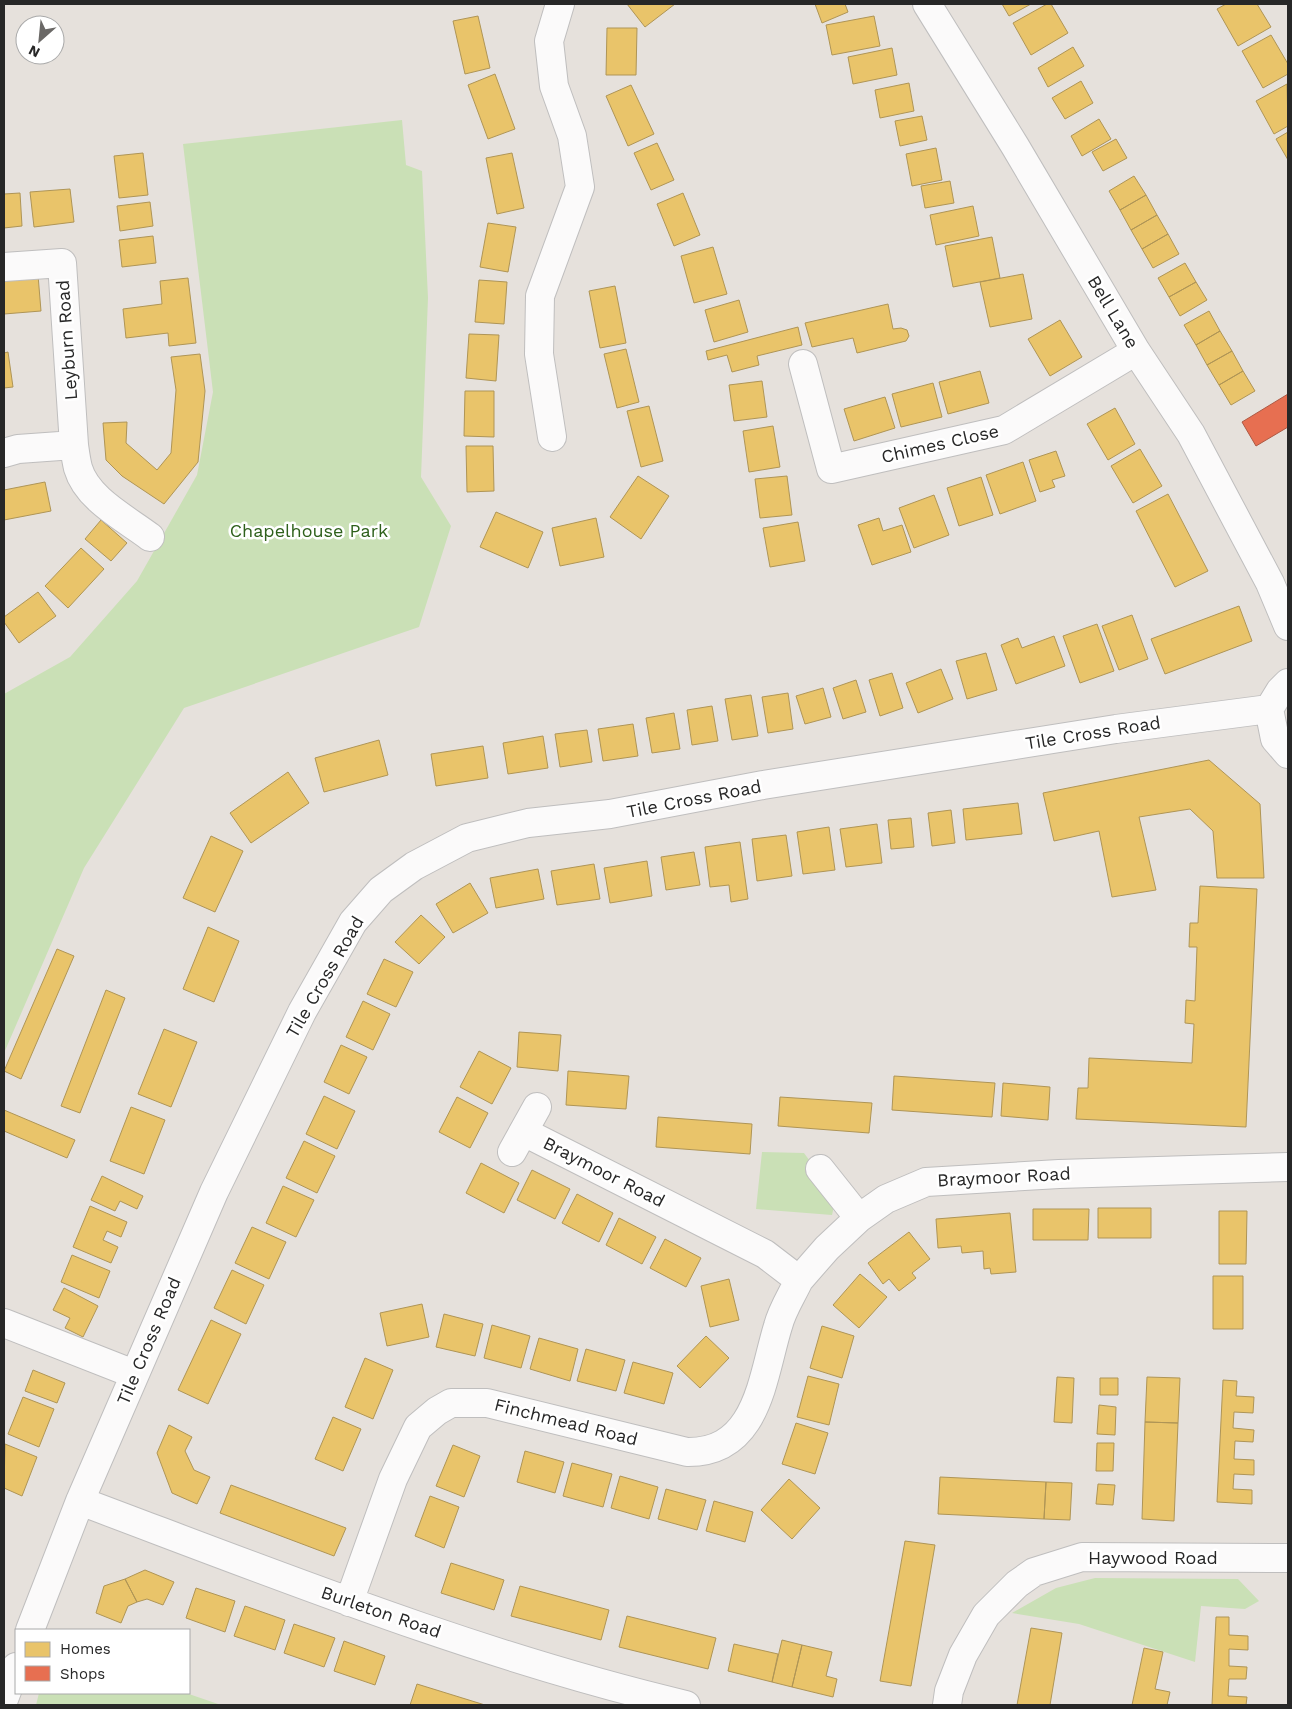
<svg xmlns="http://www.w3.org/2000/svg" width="1292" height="1709" font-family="'Work Sans',sans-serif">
<rect width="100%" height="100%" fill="#e6e1dc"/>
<path fill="#cae0b6" d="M402,120l4,45 16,6 6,127 -7,179 30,49 -32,101 -235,81 -100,160 -80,185v-359l66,-37 67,-76 60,-106 16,-83 -30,-248z
M762,1152l42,1c13,18 35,39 28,62l-76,-6z
M1095,1578l143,1 21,22 -14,8 -44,-3 -6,56 -116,-38 -67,-11 44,-25z
M39,1693h147l35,12h-185z"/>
<path fill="#e9c46a" stroke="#af9556" d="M627,4h48l-30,23z
M815,4h30l3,8 -26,11z
M1002,4h29l-22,12z
M1047,4h4l17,29 -37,22 -18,-32z
M1226,4h31l14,23 -33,19 -21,-37z
M478,16l12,52 -25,6 -12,-53z
M874,16l6,30 -48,9 -6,-30z
M607,28h30l-1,47h-30z
M1271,35l17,29v10l-25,14 -21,-37z
M1073,47l11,19 -36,21 -10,-19z
M892,48l5,27 -44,9 -5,-27z
M495,74l20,55 -27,10 -20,-54z
M1081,81l12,22 -28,16 -13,-21z
M909,83l5,28 -34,7 -5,-28z
M1287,84l1,42 -14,8 -18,-33z
M631,85l23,49 -26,12 -22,-50z
M922,116l5,24 -27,6 -5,-25z
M1099,119l12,20 -29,17 -11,-20z
M1288,132v28l-12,-21z
M1116,139l11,19 -24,13 -11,-19z
M657,143l17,37 -23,10 -17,-37z
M936,148l6,32 -30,6 -6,-32z
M143,153l5,42 -29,3 -5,-42z
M512,153l12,55 -27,6 -11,-56z
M1134,176l12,19 -26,15 -11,-19z
M950,181l4,22 -29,5 -4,-22z
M70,189l4,33 -40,5 -4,-35z
M20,193l2,33 -18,2v-34z
M683,193l17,42 -26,11 -17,-42z
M1146,195l11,20 -26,15 -11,-20z
M150,202l3,24 -33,5 -3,-25z
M973,206l6,30 -43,9 -6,-30z
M1157,215l11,19 -26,15 -11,-19z
M488,223l28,4 -8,45 -28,-5z
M1168,234l11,20 -26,14 -11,-19z
M153,236l3,27 -34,4 -3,-27z
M992,237l8,41 -47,9 -8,-41z
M713,247l14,47 -33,9 -13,-47z
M1185,263l11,19 -27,15 -11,-19z
M1023,274l9,45 -42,8 -10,-45z
M38,275l3,36 -37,3v-36z
M188,278l8,65 -27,3 -1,-13 -42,5 -3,-29 39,-5 -2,-23z
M479,280l28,2 -3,42 -29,-2z
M1196,282l11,18 -27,16 -11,-19z
M615,286l11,57 -26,5 -11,-57z
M739,300l9,32 -34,10 -9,-32z
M888,304l5,25 8,-1 6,2 2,6 -3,5 -49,12 -4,-15 -41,9 -7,-24z
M1209,311l11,20 -24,14 -12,-20z
M1060,320l22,37 -32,19 -22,-37z
M798,327l4,18 -45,11 2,9 -27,7 -5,-17 -19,5 -2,-9z
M1220,331l12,20 -25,14 -11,-20z
M469,334l30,1 -3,46 -30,-3z
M626,349l13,53 -22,6 -13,-54z
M1232,351l11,20 -24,14 -12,-20z
M8,352l5,35 -9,1v-35z
M200,354l5,37 -7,71 -34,42 -42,-28 -16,-16 -3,-37 24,-1 -1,21 31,27 14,-17 5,-63 -5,-33z
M980,371l9,32 -41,11 -9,-32z
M1243,371l12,20 -24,14 -12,-20z
M762,381l5,36 -33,4 -5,-36z
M933,383l9,34 -41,10 -9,-33z
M465,391h29v46l-30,-1z
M885,397l10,31 -41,13 -10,-32z
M649,406l14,55 -22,6 -14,-56z
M1115,408l20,36 -27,16 -21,-36z
M773,426l7,41 -31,5 -6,-41z
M466,446h27l1,45 -27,1z
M1140,449l22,37 -29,17 -22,-37z
M1056,451l9,25 -13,4 3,7 -15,5 -11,-32z
M1023,462l13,39 -36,13 -14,-39z
M638,476l31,20 -28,43 -31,-22z
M787,476l5,39 -32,3 -5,-39z
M981,477l12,38 -34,11 -12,-38z
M45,482l6,29 -47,9v-30z
M1168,494l40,77 -33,16 -39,-76z
M934,495l15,40 -35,13 -15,-40z
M496,512l47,20 -15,36 -48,-21z
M596,518l8,39 -44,9 -8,-38z
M879,518l4,13 19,-6 9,27 -39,13 -14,-40z
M101,520l26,23 -16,18 -26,-22z
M798,522l7,39 -35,6 -7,-39z
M81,548l23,21 -36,39 -23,-22z
M38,592l18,24 -37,27 -15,-21v-5z
M1239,606l13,35 -87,33 -14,-35z
M1132,615l16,44 -29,11 -17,-44z
M1097,624l17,47 -34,12 -17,-47z
M1054,636l11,30 -49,18 -15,-39 17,-7 4,10z
M986,653l11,37 -30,9 -11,-38z
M941,669l12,30 -35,14 -12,-30z
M892,673l11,35 -23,8 -11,-36z
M856,680l10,32 -23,7 -10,-31z
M823,688l8,29 -26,7 -9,-28z
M788,693l5,36 -25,4 -6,-36z
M751,695l7,41 -26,4 -7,-41z
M712,706l6,35 -26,4 -5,-35z
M674,713l6,36 -28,4 -6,-35z
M633,724l5,32 -35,5 -5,-32z
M587,730l5,32 -32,5 -5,-33z
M543,736l5,32 -40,6 -5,-31z
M379,740l9,35 -64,17 -9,-34z
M483,746l5,32 -52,8 -5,-32z
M1209,760l51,44 4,74h-47l-4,-47 -23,-22 -51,8 17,73 -44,7 -13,-66 -45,10 -11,-48z
M288,772l21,31 -58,40 -21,-30z
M1018,803l4,31 -56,6 -3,-31z
M951,810l4,33 -23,3 -4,-33z
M911,818l3,29 -23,2 -3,-29z
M877,824l5,39 -36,4 -6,-38z
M829,827l6,43 -32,4 -6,-42z
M786,835l6,41 -35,5 -5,-42z
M211,836l32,15 -28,61 -32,-14z
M740,842l8,57 -17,3 -2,-17 -19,2 -5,-40z
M694,852l6,33 -34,5 -5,-33z
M647,861l5,35 -42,7 -6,-35z
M594,864l6,35 -43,6 -6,-34z
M538,869l6,30 -48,9 -6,-30z
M470,883l18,30 -35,20 -17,-29z
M1200,886l57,3 -11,238 -170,-8 2,-31h10l1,-30 103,5 2,-39 -9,-1 1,-23 9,1 2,-54h-8l1,-24h8z
M421,915l24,22 -26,27 -24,-22z
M208,927l31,14 -25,61 -31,-13z
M57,949l17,7 -53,123 -17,-8z
M384,959l29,13 -17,35 -29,-13z
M106,990l19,8 -45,115 -19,-7z
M363,1001l27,13 -17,36 -27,-13z
M164,1029l33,13 -26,65 -33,-13z
M519,1032l42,3 -3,36 -41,-4z
M341,1045l26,12 -18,37 -25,-12z
M479,1051l32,17 -19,36 -32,-17z
M568,1071l61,5 -3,33 -60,-4z
M894,1076l101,7 -3,34 -100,-7z
M1003,1083l47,4 -2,33 -47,-4z
M324,1096l31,15 -18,38 -31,-15z
M457,1097l31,16 -18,35 -31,-16z
M780,1097l92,6 -3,30 -91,-7z
M131,1107l34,13 -21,54 -34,-13z
M4,1110l71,30 -8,18 -63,-27z
M658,1117l94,7 -2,30 -94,-7z
M304,1141l31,15 -18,37 -31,-15z
M481,1163l38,20 -15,30 -38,-20z
M532,1170l38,19 -15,30 -38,-19z
M102,1176l41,20 -6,13 -17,-8 -5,10 -24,-11z
M283,1186l31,14 -18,37 -30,-14z
M577,1194l36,19 -14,29 -37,-19z
M90,1206l37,16 -6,15 -14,-6 -4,9 15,7 -7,16 -38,-16z
M1098,1208h53v30h-53z
M1033,1209h56l-1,31h-55z
M1219,1211h28l-1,53h-27z
M1010,1213l6,59 -25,2 -1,-6 -6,1 -1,-18 -21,2 -1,-7 -23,2 -2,-29z
M619,1218l37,19 -14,27 -36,-19z
M252,1227l34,15 -17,37 -34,-16z
M909,1232l21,27 -18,14 4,5 -17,13 -10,-12 -6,5 -15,-21z
M665,1239l36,19 -15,29 -36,-19z
M72,1255l38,16 -11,27 -38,-16z
M232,1270l32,15 -18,39 -32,-16z
M860,1274l27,23 -28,31 -26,-23z
M1213,1276h30v53h-30z
M729,1279l10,41 -29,7 -9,-41z
M64,1288l34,18 -15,31 -18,-9 5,-10 -17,-8z
M422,1304l7,33 -42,9 -7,-33z
M444,1314l39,10 -8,32 -39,-9z
M211,1320l30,14 -33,70 -30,-14z
M492,1325l38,11 -9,32 -37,-10z
M822,1326l32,10 -12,42 -32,-10z
M706,1336l23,22 -29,30 -23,-22z
M539,1338l39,11 -8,32 -40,-12z
M586,1349l39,11 -9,31 -39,-10z
M365,1358l28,12 -20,49 -28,-12z
M633,1362l40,11 -9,31 -40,-11z
M33,1370l32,13 -8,20 -32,-12z
M808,1376l31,8 -10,41 -32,-8z
M1057,1377l17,1 -2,45 -18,-1z
M1147,1377l33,1 -2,45 -33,-1z
M1100,1378h18v17h-18z
M1223,1380l14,1 -1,15 18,1 -1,16 -19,-1 -1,16 21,2 -1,12 -18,-1 -1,18 20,1v15l-20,-1 -1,15 19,1v14l-35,-2z
M23,1397l31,12 -15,38 -31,-13z
M1099,1405l17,2 -1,28 -18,-1z
M333,1417l28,12 -18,42 -28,-12z
M1145,1422l33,1 -4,98 -32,-2z
M796,1423l32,10 -13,41 -33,-10z
M169,1425l23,12 -7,14 9,19 16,7 -13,27 -25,-11 -15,-40z
M1097,1443h17l-1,28h-17z
M5,1444l32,13 -15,39 -18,-8z
M453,1445l27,11 -16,41 -28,-11z
M525,1451l39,11 -9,31 -38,-11z
M572,1463l40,11 -9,33 -40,-11z
M620,1476l38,11 -9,32 -38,-11z
M940,1477l106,5 -2,37 -106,-5z
M789,1479l31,29 -28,31 -31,-29z
M1046,1482l26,1 -2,37 -26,-1z
M1098,1484l17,1 -2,20 -17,-1z
M231,1485l115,43 -12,28 -114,-43z
M666,1489l40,11 -9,30 -39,-11z
M430,1496l29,11 -15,41 -29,-12z
M714,1501l39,11 -8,30 -39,-11z
M905,1541l30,4 -24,141 -31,-5z
M451,1563l53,17 -10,30 -53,-17z
M145,1570l29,12 -11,23 -16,-6 -10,3 -12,-23z
M125,1579l12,23 -9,4 -7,17 -25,-10 8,-27z
M520,1586l89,24 -8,30 -90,-24z
M196,1588l39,13 -10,31 -39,-14z
M245,1606l40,14 -10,30 -41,-14z
M627,1616l89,22 -8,31 -89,-22z
M1216,1617h13v18l19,1v14l-19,-1v17l18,1 -1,12h-17l-1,17 19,1 -1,8h-34z
M294,1624l41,14 -11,29 -40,-14z
M1031,1628l31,5 -12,72h-33z
M782,1640l20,5 -10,42 -20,-5z
M344,1641l41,15 -10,29 -41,-14z
M734,1644l44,10 -6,28 -44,-11z
M802,1645l30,7 -6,24 11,3 -4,18 -41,-10z
M1144,1648l19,4 -8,37 15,3 -3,13h-35z
M417,1684l68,21h-75z"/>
<path fill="#e76f51" stroke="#ad5944" d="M1288,394v33l-32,19 -14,-24z"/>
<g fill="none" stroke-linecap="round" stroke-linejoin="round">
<g stroke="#bfbebe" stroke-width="30">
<path id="minor" d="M927,4l88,142 121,205 55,83 79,149 18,43
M4,267l58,-4 12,182c1,7 2,15 4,23 9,31 47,50 72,69
M803,364l28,105 173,-39 132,-79
M552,437l-13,-83 1,-58 40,-109 -8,-51 -18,-50 -5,-45 11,-37
M4,453l14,-4 56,-4
M1288,683l-8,8 -11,18 6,30 13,15
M524,1132l241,122 34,26 28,-32 32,-30 27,-19 40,-17 133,-8 229,-7
M512,1152l25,-45
M820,1169l39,49
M4,1323l130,51
M80,1501c200,75 399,155 606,204
M349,1602l44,-123 25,-52 19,-16 14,-8h36l200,49c71,1 75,-74 91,-126 4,-16 14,-31 21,-46
M30,1630l50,-129 134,-309 88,-180 51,-90 28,-32 33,-24 53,-28 61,-15 82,-9 153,-29 353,-56 153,-20
M4,1699l12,-32
M947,1705l2,-14 14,-36 23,-40 31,-31 17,-12 48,-15 206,1"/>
</g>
<use href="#minor" stroke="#fbfafa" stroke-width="28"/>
</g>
<g text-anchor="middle" stroke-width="5" stroke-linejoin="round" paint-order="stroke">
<g font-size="18" fill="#272727" stroke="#fff">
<text transform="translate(1113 312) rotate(59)" y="6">Bell Lane</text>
<text transform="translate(67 340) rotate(-94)" y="6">Leyburn Road</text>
<text transform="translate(940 444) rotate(-13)" y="6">Chimes Close</text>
<text transform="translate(1093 733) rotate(-9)" y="6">Tile Cross Road</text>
<text transform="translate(694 799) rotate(-11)" y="6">Tile Cross Road</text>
<text transform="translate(325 977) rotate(-60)" y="6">Tile Cross Road</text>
<text transform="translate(604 1172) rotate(27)" y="6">Braymoor Road</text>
<text transform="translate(1004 1177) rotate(-3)" y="6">Braymoor Road</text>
<text transform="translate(149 1341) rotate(-67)" y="6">Tile Cross Road</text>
<text transform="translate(566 1422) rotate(14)" y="6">Finchmead Road</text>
<text x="1153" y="1564">Haywood Road</text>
<text transform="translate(381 1612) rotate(19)" y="6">Burleton Road</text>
</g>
<g font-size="18" fill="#2e601b" stroke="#fff">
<text x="309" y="537">Chapelhouse Park</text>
</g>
</g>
<rect width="1292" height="1709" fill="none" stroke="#272727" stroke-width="10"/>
<rect x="15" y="1629" width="175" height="65" fill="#ffffff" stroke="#a9a9a9"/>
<rect x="25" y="1642" width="25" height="15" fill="#e9c46a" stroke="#a9a9a9"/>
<text x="60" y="1654" font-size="15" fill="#272727">Homes</text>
<rect x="25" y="1666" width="25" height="15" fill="#e76f51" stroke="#a9a9a9"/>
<text x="60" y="1679" font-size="15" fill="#272727">Shops</text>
<g transform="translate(40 40) rotate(207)"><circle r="24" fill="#ffffff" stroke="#a9a9a9"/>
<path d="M0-4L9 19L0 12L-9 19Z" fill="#6a6866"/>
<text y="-8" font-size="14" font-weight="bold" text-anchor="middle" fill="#272727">N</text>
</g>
</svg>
